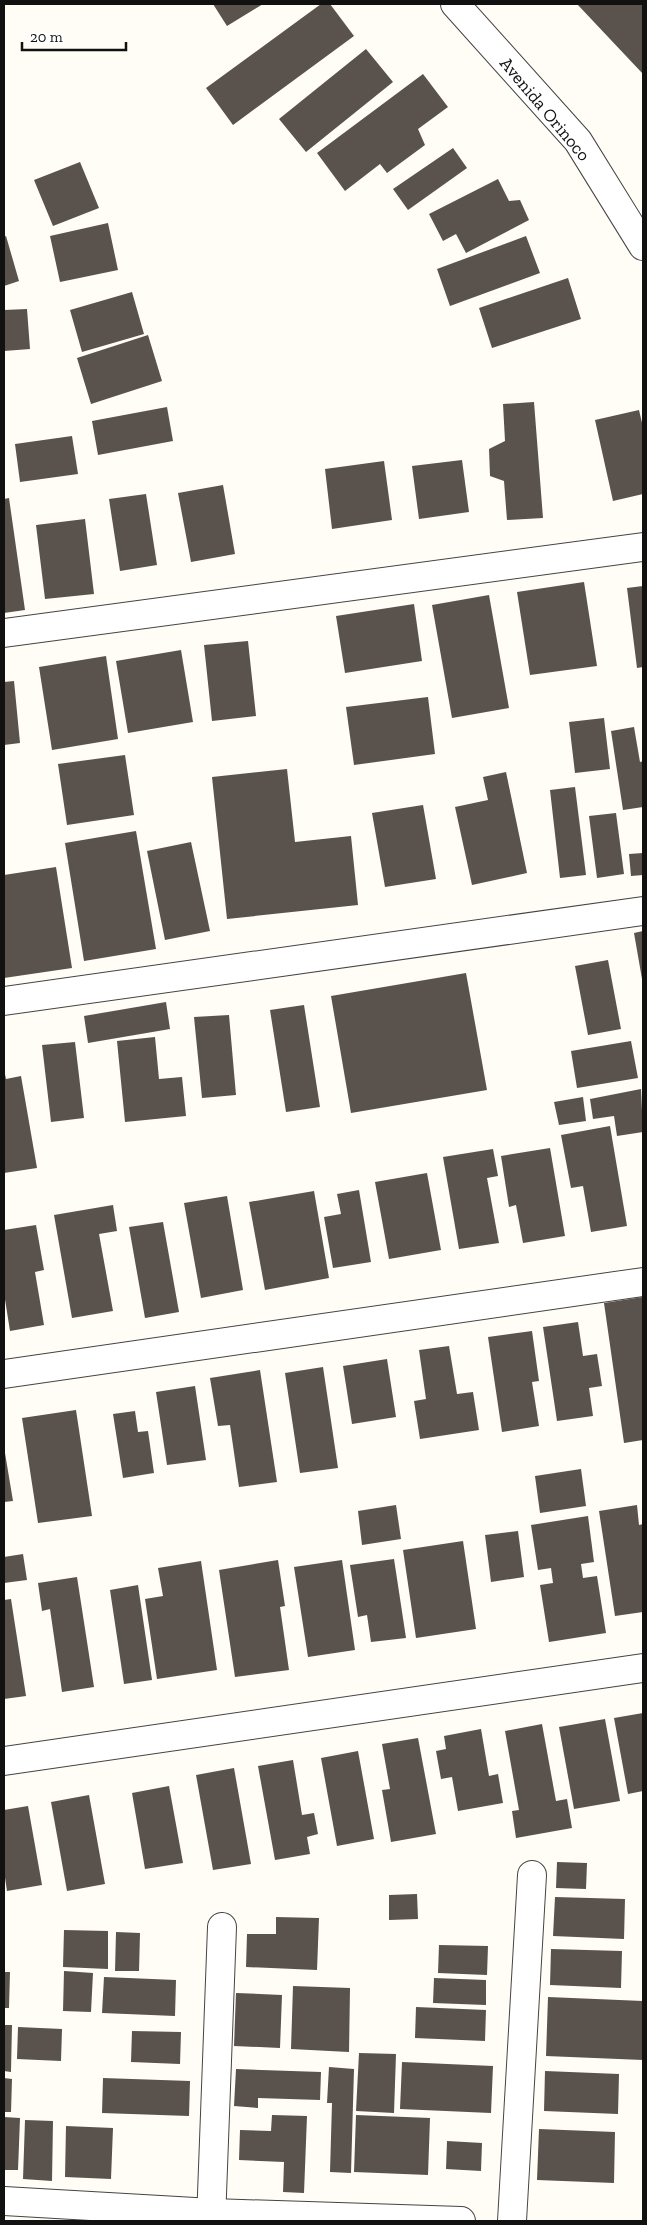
<svg xmlns="http://www.w3.org/2000/svg" width="647" height="2225" font-family="'Zilla Slab',serif">
<rect width="100%" height="100%" fill="#fffdf5"/>
<path fill="#5a524d" d="M213,4h50l-36,22z
M321,4h9l24,32 -121,89 -27,-37z
M577,4h66v70z
M366,49l27,33 -87,70 -27,-33z
M423,74l25,33 -30,22 7,16 -38,28 -7,-9 -35,27 -28,-38z
M453,148l14,20 -59,42 -15,-21z
M80,162l19,46 -46,18 -19,-46z
M498,179l11,22 11,-1 9,20 -63,33 -10,-19 -13,7 -14,-27z
M108,223l10,47 -58,12 -10,-46z
M6,236l13,45 -15,5v-49z
M526,236l14,37 -90,33 -13,-37z
M568,278l13,41 -89,29 -13,-40z
M132,292l12,42 -62,18 -12,-42z
M27,309l3,40 -26,2v-41z
M148,335l14,46 -71,23 -14,-46z
M534,402l9,116 -36,2 -3,-39 -14,-5 -1,-27 16,-8 -2,-37z
M167,407l6,34 -75,14 -6,-34z
M639,410l4,17v67l-30,7 -18,-81z
M72,436l6,38 -58,8 -5,-38z
M462,460l7,52 -50,7 -7,-53z
M384,461l8,59 -60,9 -7,-60z
M223,485l12,69 -44,8 -13,-69z
M146,494l11,71 -37,6 -11,-72z
M9,498l16,112 -21,3v-114z
M85,519l9,75 -49,5 -9,-74z
M584,582l13,84 -67,9 -13,-83z
M643,586v81l-6,1 -10,-80z
M489,595l20,113 -57,10 -20,-113z
M414,604l8,57 -77,12 -9,-57z
M248,641l8,75 -44,5 -8,-76z
M181,650l12,72 -65,11 -12,-72z
M106,656l12,83 -66,11 -13,-83z
M14,681l6,62 -16,2v-63z
M428,697l7,57 -81,11 -8,-58z
M604,718l6,51 -35,4 -6,-51z
M634,727l6,35 3,-1v46l-20,3 -12,-79z
M125,755l9,60 -67,10 -9,-61z
M287,769l8,73 56,-6 7,69 -131,14 -15,-142z
M506,772l21,101 -55,12 -17,-78 33,-7 -5,-23z
M575,787l11,88 -26,3 -10,-88z
M423,805l13,74 -51,8 -13,-74z
M616,813l8,61 -27,4 -8,-62z
M136,831l20,118 -72,12 -19,-118z
M191,842l19,89 -45,9 -18,-89z
M643,853v22l-12,1 -2,-22z
M56,867l16,101 -68,10v-103z
M643,931v48h-1l-8,-46z
M608,960l13,69 -33,6 -13,-69z
M466,973l21,117 -136,23 -20,-117z
M166,1002l4,27 -82,14 -4,-27z
M304,1005l16,102 -34,5 -16,-102z
M229,1015l7,80 -34,3 -8,-81z
M155,1037l4,42 23,-2 4,39 -61,6 -8,-81z
M631,1041l7,37 -61,10 -6,-37z
M75,1042l9,76 -33,4 -9,-77z
M4,1070l2,9 15,-3 16,92 -33,5z
M641,1089l2,43 -26,4 -3,-20 -21,3 -3,-20z
M583,1097l3,24 -27,4 -5,-23z
M610,1126l17,100 -36,6 -8,-46 -12,2 -10,-53z
M550,1148l15,88 -42,7 -7,-38 -7,2 -8,-51z
M493,1149l5,27 -11,2 12,65 -40,6 -16,-92z
M427,1173l14,77 -52,9 -14,-77z
M359,1190l12,72 -38,6 -9,-51 17,-3 -4,-20z
M314,1191l15,87 -64,12 -16,-88z
M227,1196l16,94 -42,8 -17,-95z
M113,1205l4,26 -18,3 14,77 -41,7 -18,-103z
M163,1222l16,90 -34,6 -16,-91z
M36,1225l8,45 -9,2 9,53 -34,6 -6,-38v-63z
M643,1297v143l-19,3 -20,-140z
M578,1322l5,34 14,-2 5,32 -13,2 4,28 -36,5 -14,-94z
M532,1331l7,50 -7,1 7,44 -37,6 -14,-95z
M449,1346l8,48 16,-2 6,38 -59,9 -6,-38 12,-2 -7,-49z
M387,1359l9,58 -44,7 -9,-58z
M323,1367l15,101 -38,5 -15,-100z
M260,1370l17,112 -38,5 -9,-62 -12,1 -8,-48z
M195,1386l11,74 -39,5 -11,-73z
M76,1410l16,106 -54,7 -16,-105z
M135,1411l3,21 10,-1 6,42 -31,5 -10,-64z
M4,1447l9,54 -9,1z
M581,1469l5,37 -46,7 -5,-37z
M396,1505l5,34 -39,6 -4,-34z
M637,1505l2,20 4,-1v88l-28,4 -16,-105z
M588,1516l6,46 -13,2 2,14 14,-2 9,57 -57,9 -9,-57 13,-2 -2,-15 -13,2 -7,-45z
M518,1531l6,46 -33,5 -6,-47z
M463,1541l13,88 -60,9 -13,-88z
M23,1554l4,26 -23,3v-26z
M394,1559l12,79 -35,4 -4,-27 -9,2 -8,-52z
M278,1560l7,46 -5,1 9,63 -54,7 -16,-107z
M342,1560l13,90 -47,7 -14,-90z
M201,1561l16,109 -60,9 -12,-80 18,-3 -5,-28z
M77,1577l17,110 -32,5 -12,-83 -8,2 -4,-28z
M138,1585l14,95 -28,4 -14,-94z
M11,1599l15,97 -22,3v-99z
M643,1713v78l-15,3 -14,-76z
M605,1719l15,82 -46,8 -15,-82z
M542,1724l14,77 11,-2 5,29 -56,10 -4,-27 7,-1 -14,-79z
M481,1729l8,47 9,-2 5,29 -45,8 -6,-34 -11,2 -5,-28 10,-2 -2,-13z
M418,1738l18,96 -45,8 -9,-52 8,-1 -8,-45z
M358,1751l16,88 -37,7 -16,-88z
M293,1760l9,55 12,-2 4,21 -11,3 3,17 -35,6 -17,-94z
M234,1768l17,96 -38,6 -17,-95z
M169,1786l14,77 -38,6 -13,-76z
M89,1795l16,89 -38,7 -16,-89z
M28,1806l14,79 -35,6 -3,-20v-61z
M557,1862l30,1 -1,26 -30,-1z
M417,1894l1,25 -29,1v-25z
M555,1897l70,2 -1,40 -71,-3z
M276,1917l43,1 -2,52 -71,-3 1,-33h29z
M64,1930l44,1v38l-45,-2z
M116,1932l24,1 -1,38h-24z
M439,1945l49,1 -1,29 -49,-2z
M551,1949l71,2 -1,37 -71,-3z
M64,1971l29,2 -2,39 -28,-1z
M4,1972h6l-1,36h-5z
M104,1977l72,3 -1,36 -73,-3z
M434,1978l52,2v25l-53,-2z
M293,1986l57,2 -1,64 -58,-3z
M236,1993l46,2 -2,53 -46,-2z
M548,1997l95,4v59l-97,-4z
M416,2007l70,3 -1,31 -70,-3z
M4,2025h8l-1,47 -7,-1z
M18,2027l44,2 -1,32 -44,-2z
M132,2031l49,1 -1,32 -49,-2z
M359,2053l37,1 -2,59 -38,-2z
M402,2062l91,4 -2,47 -91,-4z
M329,2067l25,2 -3,104 -21,-1 2,-69h-5z
M236,2069l85,3 -1,28 -62,-2v10l-24,-2z
M545,2071l74,3 -1,40 -74,-3z
M4,2078l8,1 -1,33h-7z
M103,2078l87,3 -1,35 -87,-3z
M272,2115l35,1 -3,77 -21,-1 1,-30 -45,-2 1,-30 31,1z
M356,2115l74,3 -2,57 -74,-3z
M4,2117l16,1 -2,52h-14z
M25,2120l28,1 -1,60 -29,-2z
M66,2126l47,2 -2,51 -46,-2z
M539,2129l76,3 -1,51 -77,-3z
M447,2141l35,2 -1,28 -35,-2z"/>
<g fill="none" stroke-linecap="round" stroke-linejoin="round">
<g stroke="#444" stroke-width="30">
<path id="minor" d="M455,4l123,137 65,105
M4,633l639,-86
M4,1001l639,-90
M4,1374l639,-92
M4,1761l639,-93
M4,2201l208,12 249,8
M211,2221l11,-294
M512,2221l20,-346"/>
</g>
<use href="#minor" stroke="#fff" stroke-width="28"/>
</g>
<g text-anchor="middle" stroke-width="5" stroke-linejoin="round" paint-order="stroke">
<g font-size="18" fill="#111" stroke="#fff">
<text transform="translate(545 109) rotate(50)" y="6">Avenida Orinoco</text>
</g>
</g>
<rect width="647" height="2225" fill="none" stroke="#111111" stroke-width="10"/>
<path d="M22 42v8h104v-8" fill="none" stroke="#111111" stroke-width="2.5"/>
<text x="30" y="42" font-size="15" fill="#111111" stroke="#ffffff" stroke-width="4" paint-order="stroke">20 m</text>
</svg>
